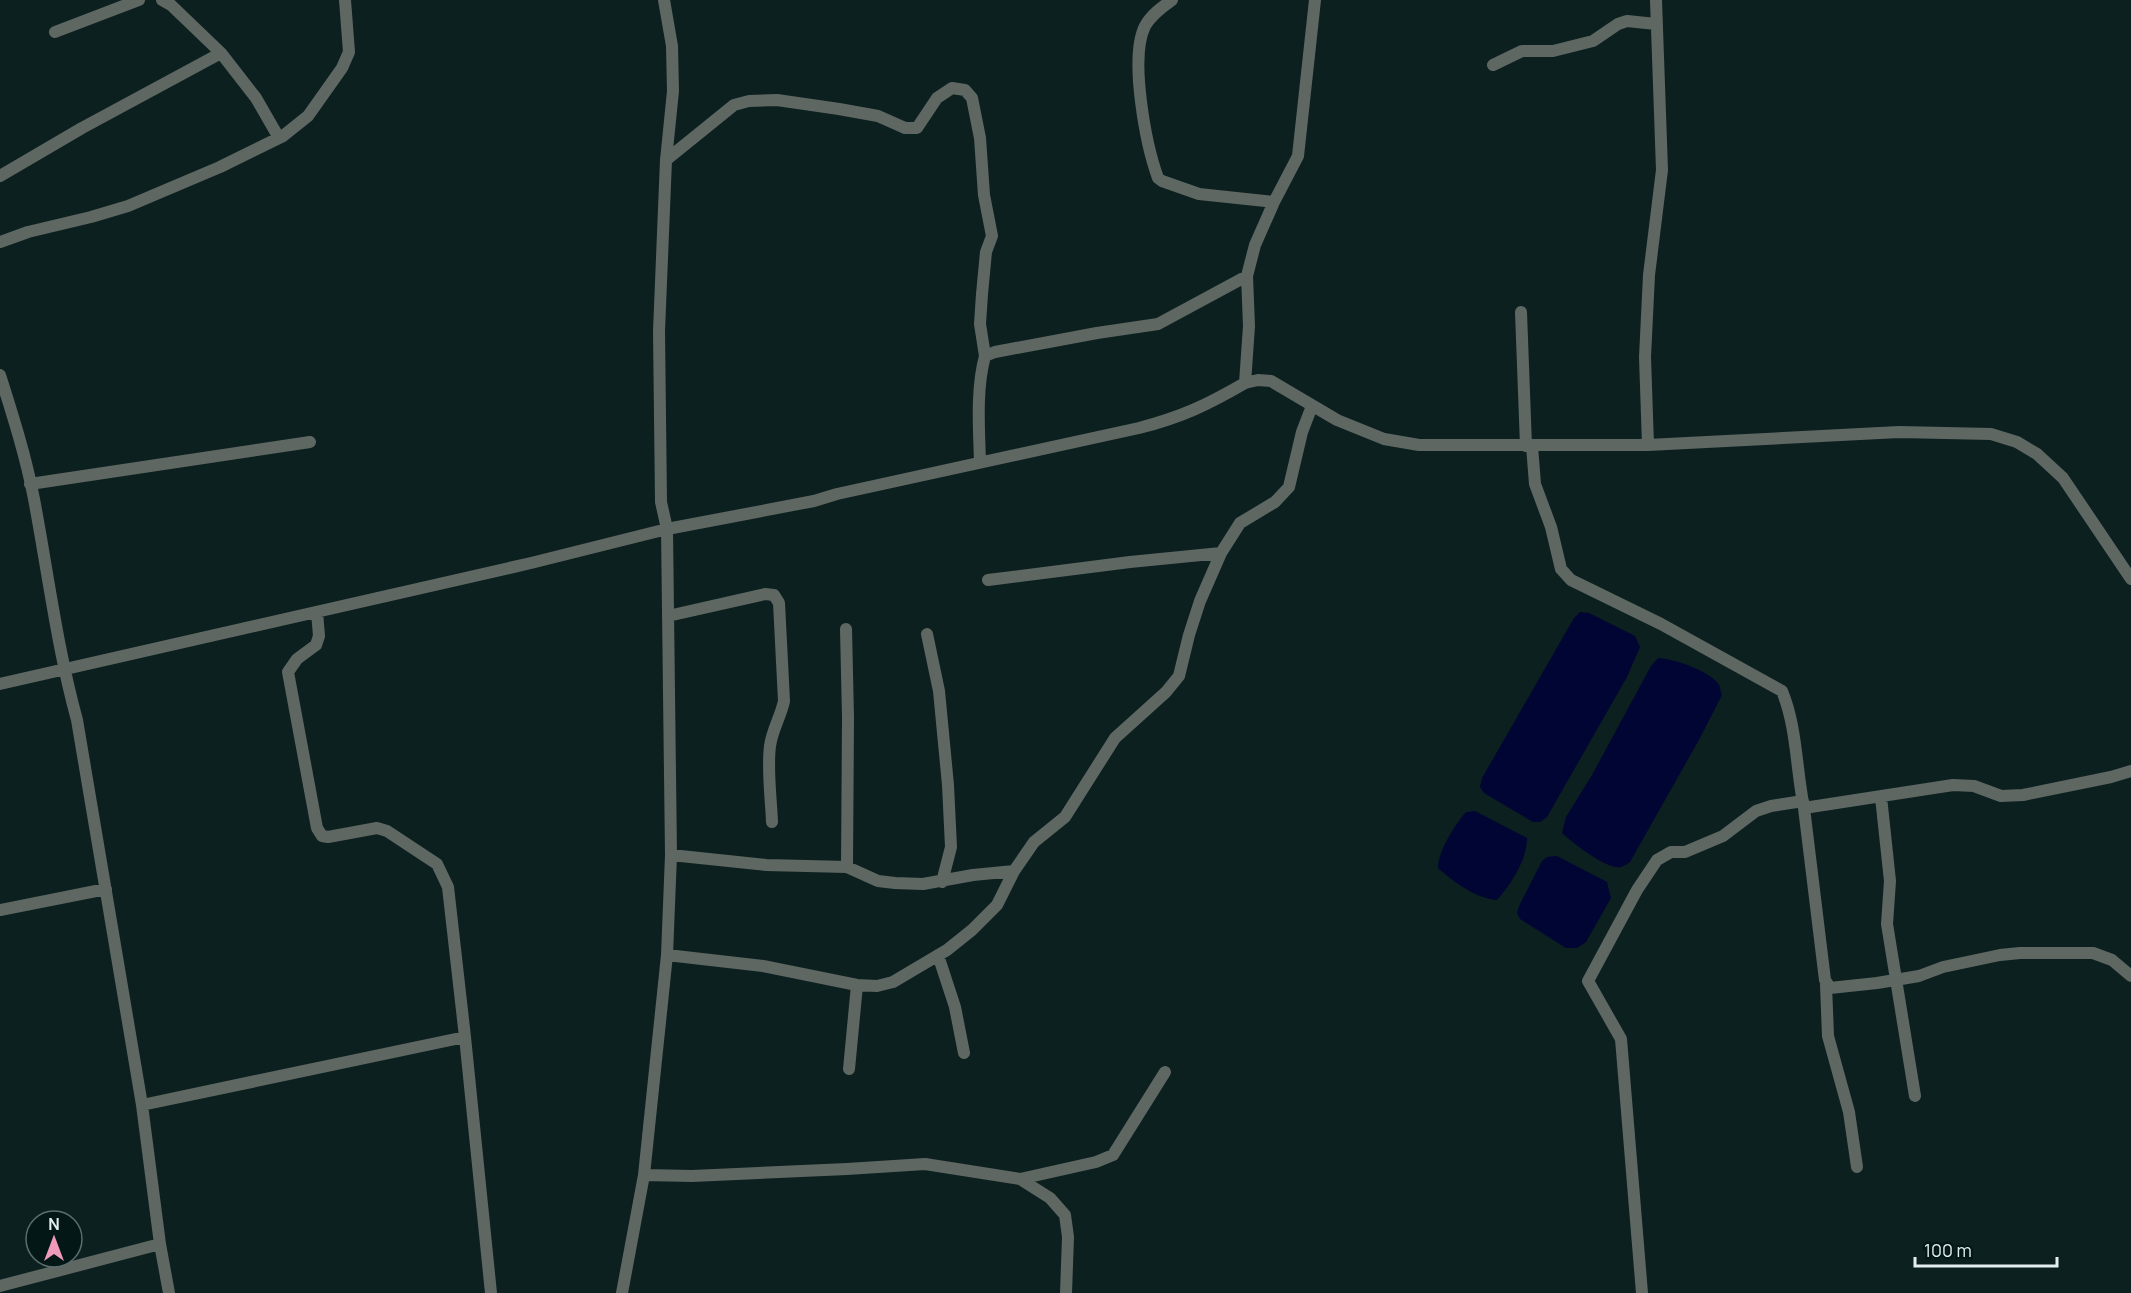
<svg xmlns="http://www.w3.org/2000/svg" width="2131" height="1293" font-family="Manrope,sans-serif">
<rect width="100%" height="100%" fill="#0c2020"/>
<path fill="#000533" d="M1580,612l9,1 46,23 5,11 -13,30 -80,140 -7,5h-7l-49,-29 -4,-6 2,-9 92,-160z
M1658,658c15,0 54,14 61,27 1,1 2,9 3,10l-22,43 -70,124c-3,2 -6,4 -9,5 -14,3 -48,-24 -59,-34l4,-16 26,-42 59,-109z
M1475,811l52,27c0,22 -16,46 -30,62 -22,-2 -43,-18 -59,-32 0,-17 17,-43 28,-56z
M1557,856l50,26 4,16 -25,44 -9,6h-11l-46,-29 -3,-6 2,-7 23,-45 5,-4z"/>
<g fill="none" stroke-linecap="round" stroke-linejoin="round">
<path stroke="#5f6762" stroke-width="12" d="M162,0l9,5 50,48 35,45 23,40
M1172,0c-10,7 -21,15 -27,26 -16,32 1,119 13,152l4,3 37,13 75,8
M55,32l84,-32
M1493,65l29,-14h31l40,-10 25,-17 9,-3 29,3
M666,160l68,-55 15,-4 28,-1 62,9 39,7 27,12h12l20,-30 15,-10 13,2 7,8 8,40 4,57 8,41 -6,16 -4,42 -2,30 5,32
M0,176l82,-48 139,-75
M0,242l28,-10 63,-15 37,-11 92,-39 63,-31 25,-20 34,-48 7,-16 -4,-52
M1521,312l5,134
M0,375c13,41 26,82 34,124 14,74 23,148 43,221l65,385 18,139 9,49
M1245,383l13,-3 13,1 66,39 47,19 35,6h229l251,-13 92,2 26,8 20,12 26,24 68,101
M1648,445l-3,-88 4,-82 13,-105 -6,-170
M1532,446l3,38 16,43 10,42 10,11 90,44 121,67c15,36 14,78 22,117l149,-23 21,1 27,10 22,-1 88,-18 20,-6
M980,462c-1,-34 -4,-73 5,-106l10,-4 102,-19 61,-9 89,-48
M30,484l280,-42
M988,580l142,-18 91,-9
M317,612l2,24 -3,9 -19,14 -9,13 29,156 5,8 6,1 49,-9 10,3 50,33 11,23 17,150
M668,616l97,-22 9,1 5,8 5,98c-3,15 -12,29 -14,45 -3,24 1,51 2,76
M846,629l2,88 -1,150
M927,634l12,57 9,94 3,62 -9,35
M0,684l531,-121 136,-34 147,-28 23,-7 302,-66c43,-11 68,-23 106,-45l4,-57 -2,-50 8,-31 19,-43 24,-46 17,-156
M1881,797l9,84 -3,43 28,172
M1804,808l21,172 5,8 47,-5 42,-7 24,-9 57,-12 20,-2h73l19,7 19,16
M671,855l95,10 81,2 31,14 17,2 28,1 50,-9 41,-4
M0,910l106,-21
M667,955l96,11 94,19 20,1 16,-4 54,-32 25,-20 25,-25 17,-34 20,-29 31,-25 50,-79 51,-46 13,-16 10,-41 11,-34 21,-48 19,-30 35,-21 14,-15 13,-55 10,-26
M938,955l17,52 9,46
M1826,985l2,51 21,76 8,55
M849,1069l8,-84
M142,1105l323,-68 26,256
M644,1175l48,1 155,-7 78,-5 95,15 30,19 15,17 3,22 -2,56
M1020,1179l76,-17 17,-7 52,-83
M0,1286l160,-42
M622,1293l22,-118 23,-220 4,-100 -4,-326 -6,-27 -2,-171 7,-171 7,-69 -1,-45 -8,-46
M1642,1293l-21,-254 -33,-58 49,-91 20,-30 14,-8h14l38,-16 33,-25 15,-5 32,-5"/>
</g>
<g transform="translate(54 1239)"><circle r="28" fill="#041717" stroke="#5d6d6d" stroke-width="1.5"/>
<path d="M0-4.5L10 22L0 15L-10 22Z" fill="#ef9ab8"/>
<text y="-9" font-size="16" font-weight="bold" text-anchor="middle" fill="#e3efef">N</text>
</g>
<path d="M1915 1257v9h142v-9" fill="none" stroke="#e3efef" stroke-width="3"/>
<text x="1924" y="1257" font-size="18" fill="#e3efef" stroke="#041717" stroke-width="4.5" paint-order="stroke">100 m</text>
</svg>
